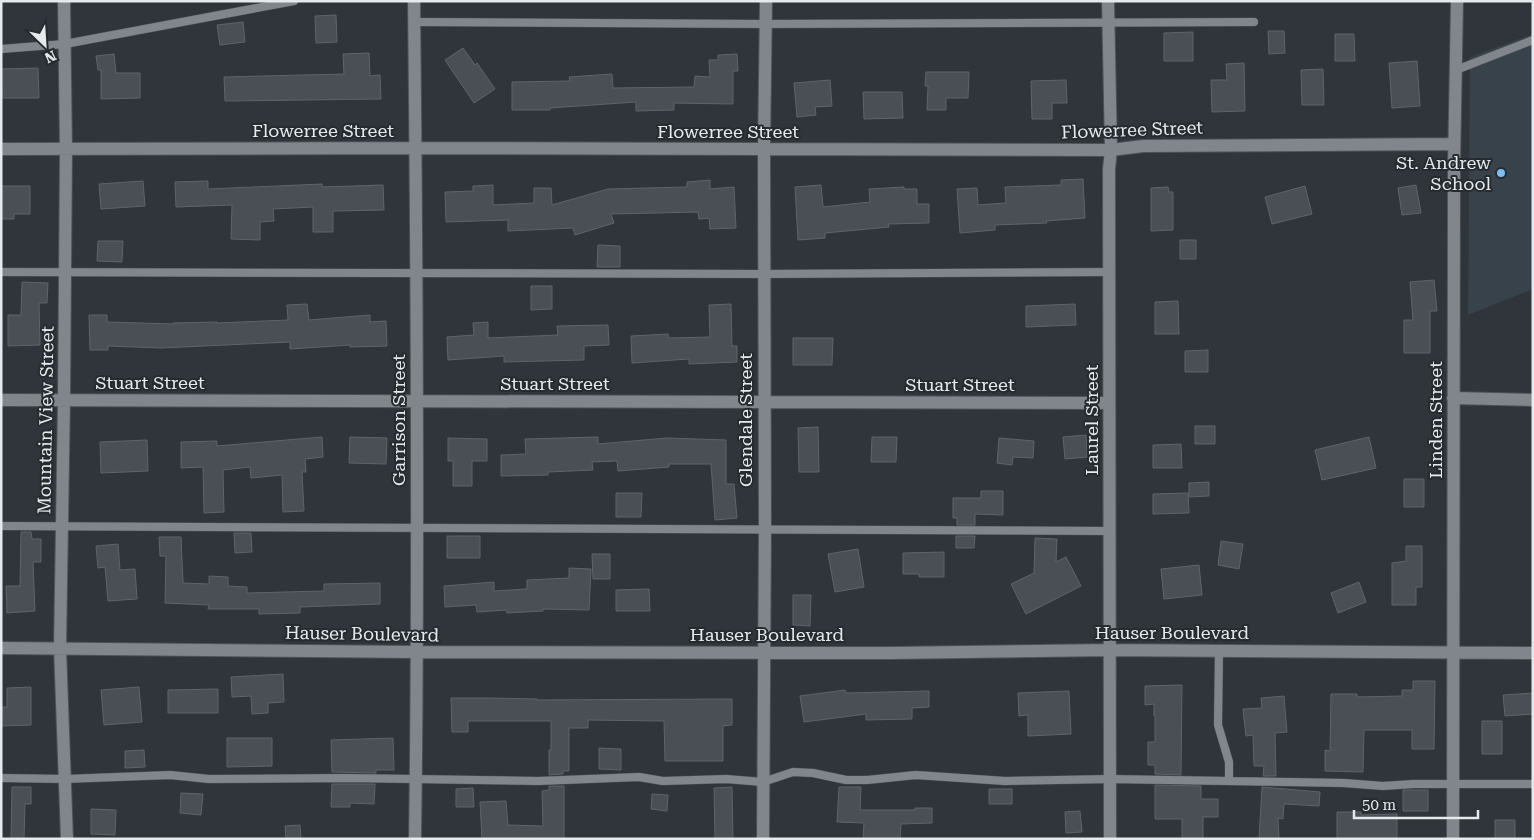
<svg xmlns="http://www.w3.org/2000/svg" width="1534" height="840" font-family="'Roboto Serif',serif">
<rect width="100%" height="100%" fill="#2f353a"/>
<path fill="#38424b" d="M1533,34v255l-65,26 2,-258z"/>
<path fill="#494f54" stroke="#5e6469" d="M336,15l1,27 -21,1 -1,-27z
M243,22l2,20 -25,3 -3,-20z
M1268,31h16l1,22 -16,1z
M1193,32v29h-29v-28z
M1335,34h19l1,27h-20z
M463,48l12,17 2,-2 18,26 -21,14 -29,-43z
M369,53l1,23 10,-1 1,24 -156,2 -1,-24 120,-3 -1,-20z
M114,54l2,19h24v25l-39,1v-29h-3l-2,-14z
M737,54l1,17h-5v33l-59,-1v7l-38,1v-9l-86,6v2h-38v-28l58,-1 -1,-4 43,-3 1,14 81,-1 1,-11 15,1 -1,-17h9v-5z
M1417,61l3,45 -28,2 -3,-45z
M1244,63l1,48 -33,1 -1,-32h16l-1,-16z
M38,68l1,30h-37l-1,-29z
M1323,69l1,36h-22l-1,-35z
M926,72h43l-1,26h-22v12h-19l1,-24h-3z
M830,80l2,26 -17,1 1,8 -19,2 -3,-34z
M1066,80l1,23h-15v16h-20l-1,-38z
M863,92h39l1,26 -39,1z
M1083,179l2,39 -39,3 1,2 -52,2v5l-35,3 -3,-44 20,-1 1,17 28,-2 -1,-16 56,-2v-5z
M710,180v9l24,-2 2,41 -26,1 -1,-11 -10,1 -1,-7 -87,2 3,9 -39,12 -2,-7 -65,3v-11l-62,2 -1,-30 28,-1v-5l20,-1v20l41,-2v-15h17l1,17 56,-16 79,-2v-5z
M143,181l2,25 -44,3 -2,-25z
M208,181v8l114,-5v3l61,-2 1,25 -51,1v21h-20v-25l-40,2 1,12 -14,1v18l-29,-1 1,-34 -56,2 -1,-25z
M821,185l2,22 47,-5 -1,-13 35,-2v2h13v15h12v19l-41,1 1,3 -64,6v5l-27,2 -3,-53z
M1416,185l5,28 -19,2 -4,-27z
M1,186h29v28h-16v5h-13z
M1305,186l7,28 -40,10 -7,-27z
M1168,187l1,5h4v38l-22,1v-43z
M1180,240h16v19h-16z
M98,241h25l-1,21 -25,-1z
M598,245l22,1v21h-23z
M1434,280l3,31h-7v42h-26v-33h9l-3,-38z
M22,282l26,1 -1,20h-8l1,42 -32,1v-31h13z
M531,286h21v23l-21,1z
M1178,301l1,33h-24v-32z
M307,304l2,16 61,-5v7l16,-1 1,25 -37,1v-2l-60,4v-7l-129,6 -53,-2v4h-18l-1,-35h18v7l67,2 -1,-1 44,-1v1l71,-3 -1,-15z
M731,304l1,42h5v16l-48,2v-5l-57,4 -1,-27 37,-2 1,4 41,-1 -1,-32z
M1075,304l1,21 -50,2v-21z
M488,322v16l70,-3 -1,-9 51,-1 1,20 -25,1v14l-80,2v-6l-56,4 -1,-23 27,-2 -1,-12z
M793,338h40l-1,27h-39z
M1208,350v22h-23v-21z
M1195,426h20v18h-20z
M818,427l1,45h-20l-1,-44z
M1086,435l1,22 -22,2 -2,-22z
M322,437l1,20 -18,2 1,13h-4l2,39 -21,1 -1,-37 -31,3 -1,-11 -27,3 1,42 -20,1 -1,-46 -22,1v-26l36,-1v5z
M350,437l37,1 -1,26 -37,-1z
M598,437v7l69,-6 59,2v44h8l3,34 -22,2 -4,-56h-42v3l-51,4 -1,-10 -25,1 1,8 -45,2v3l-47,1v-21l25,-1 -1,-15z
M872,437h25l-1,25h-25z
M1369,437l7,31 -54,12 -7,-30z
M448,438l39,1v22h-15v25h-19v-25h-5z
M999,438l35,3 -1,17 -20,-1 -1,8 -15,-2z
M147,440l1,31 -47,2 -1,-31z
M1181,444l1,24h-29v-23z
M1404,479h20v28h-20z
M1209,482v14l-20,1v-14z
M981,491h22v24l-28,-1v11h-18v-7h-4v-20h28z
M616,493h26l-1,24h-25z
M1188,493l1,20 -36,1v-20z
M21,532h10l1,7h9v23h-8l2,49 -28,2 -1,-27h14z
M234,533h17l1,19 -17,1z
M447,536h33v22h-33z
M956,536h19l-1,12h-18z
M159,537h22l2,46 26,1v-8l19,1v9l19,1v6l77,-2v-7l56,-1v21l-80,3v6l-41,1v-5h-51l1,-4 -44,-2 1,-47h-6z
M1035,538l22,1 -1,23 10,-5 15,29 -55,28 -15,-30 23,-11z
M1221,541l22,3 -4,25 -21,-4z
M118,544l2,26 15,-1 2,30 -29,2 -3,-34 -7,1 -2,-22z
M1406,546h16v41h-6v18h-24v-42l14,-2z
M858,549l6,38 -29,5 -7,-38z
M944,552v25h-25v-3h-16v-21z
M592,554h18v25h-17z
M1199,565l3,30 -38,4 -3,-30z
M569,568l22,1 -2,41 -46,-1v2l-36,2v-3l-30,2 -1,-7 -31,2 -1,-21 50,-4v9l33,-2v-9l42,-2z
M1359,582l7,20 -28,11 -7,-20z
M649,589l1,22h-34v-21z
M793,595h18l-1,31 -17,-1z
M283,674l1,28 -16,1v10l-16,1 -1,-18 -19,1 -1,-20z
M1413,681h22l-1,68h-22v-19h-48l-1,42 -38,-1v-21l5,1 1,-57h26v3l45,-1v-6h11z
M1182,685l-1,90 -26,-1v-9h-7v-23h7v-26h-1v-12l-9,1v-19z
M31,687v38l-30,1v-19h6v-19z
M139,687l3,35 -38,3 -3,-35z
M218,689v24h-50v-23z
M845,690l1,3 83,-2v16l-17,1v11l-46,1v-6l-62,8 -4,-26z
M1069,691l2,43 -43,2v-21l-9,1 -1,-23z
M1533,693v21l-28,2 -2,-21z
M1284,696l3,36 -12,1 1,43h-13l1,-10h-10l-1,-31 -7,1 -3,-27 19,-1 -1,-10z
M451,698h38l48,1v1l195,-1v26l-9,1v35h-58l-1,-40 -76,-1v8h-19v43h-6v3l-14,1v-25h2v-29h-83v11h-16z
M1482,721h20v33h-20z
M227,738h45v28l-45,1z
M393,738l1,32h-18v3l-44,-1 -1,-32z
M599,748l22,1v21l-22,-1z
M144,750l1,17 -20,1v-17z
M332,784h43l-1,20 -24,-1v4h-19z
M1155,785l46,1v13h17v18h-15v22h-21v-20h-27z
M549,786h15v53h-82l-2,-37 26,-1 2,24 35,1 -1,-35 7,-1z
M12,787h19v17h-6l-1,35h-13z
M732,787l1,52h-18l-1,-51z
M839,787h22l-1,23h55v-2h17v15l-31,1 -1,15h-37l1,-16 -27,-1z
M1262,787l58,5 -1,14 -35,-2 -1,15 -5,-1 1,21h-20z
M473,788l1,19h-18v-18z
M989,789h23v15h-23z
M1403,790h25v21h-25z
M181,793l22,1 -2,21 -21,-2z
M652,794l16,1 -1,16 -16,-2z
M91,809l25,1 -1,25 -24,-1z
M1080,811l2,21 -16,1 -1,-21z
M1337,812h24v3l36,-1v25h-60z
M1495,820h20v19h-20z
M300,825l1,14h-15l-1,-13z"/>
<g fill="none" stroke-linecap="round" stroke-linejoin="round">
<g stroke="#4d5256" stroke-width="9">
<path id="service" d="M414,22l351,2 489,-2
M1,49l64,-5 229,-43
M1456,70l77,-30
M1,272l763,2 345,-2
M1,526l1109,5
M1219,651l-1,74 11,37v19
M1,778l64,1 105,-4 39,4 138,-1 191,3 101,-4 24,4 63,-2 37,3 30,-10 20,1 33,7h21l49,-5 89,6 105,-2 178,3 56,1 39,3 30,-2h120"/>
</g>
<g stroke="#4d5256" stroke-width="14">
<path id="minor" d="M64,1l2,149 -2,250 -4,248 7,191
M414,1c3,279 5,559 1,838
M1108,1l3,149 -2,19 1,670
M1,149l415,-1 695,2 32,-4 311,-2
M1453,398l80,2
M1,400l1108,3
M1,648l416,4 473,1 220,-3 423,3
M763,839l2,-310 -1,-379 2,-149
M1453,839l1,-673 3,-165"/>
</g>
<use href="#service" stroke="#80868c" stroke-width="8"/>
<use href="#minor" stroke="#80868c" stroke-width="12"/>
</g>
<circle fill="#7bbef8" stroke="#252b2f" stroke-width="2" cx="1501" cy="173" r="5"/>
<g text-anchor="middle" stroke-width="4" stroke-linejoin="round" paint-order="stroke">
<g font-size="18" fill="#e6eaed" stroke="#252b2f">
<text transform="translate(1132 130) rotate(-2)" y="6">Flowerree Street</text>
<text x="323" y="137">Flowerree Street</text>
<text x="728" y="138">Flowerree Street</text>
<text x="150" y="389">Stuart Street</text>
<text x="555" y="390">Stuart Street</text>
<text x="960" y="391">Stuart Street</text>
<text transform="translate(46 420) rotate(-89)" y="6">Mountain View Street</text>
<text transform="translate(399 420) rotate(-90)" y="6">Garrison Street</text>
<text transform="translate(746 420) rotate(-90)" y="6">Glendale Street</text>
<text transform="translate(1092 420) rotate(-90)" y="6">Laurel Street</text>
<text transform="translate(1436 420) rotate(-90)" y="6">Linden Street</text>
<text x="1172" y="639">Hauser Boulevard</text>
<text transform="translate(362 634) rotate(1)" y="6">Hauser Boulevard</text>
<text x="767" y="641">Hauser Boulevard</text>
</g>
<g font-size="18" fill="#e6eaed" stroke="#252b2f" text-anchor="end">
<text x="1491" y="169">St. Andrew<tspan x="1491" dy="21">School</tspan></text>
</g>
</g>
<rect width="1534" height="840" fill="none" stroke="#e6eaed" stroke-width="5"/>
<g transform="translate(45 45) rotate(155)" stroke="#252b2f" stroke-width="4" paint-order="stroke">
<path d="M0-4L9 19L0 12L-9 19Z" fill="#e6eaed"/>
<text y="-8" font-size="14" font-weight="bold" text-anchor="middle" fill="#e6eaed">N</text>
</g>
<path d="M1354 810v8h124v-8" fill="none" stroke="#e6eaed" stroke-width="2.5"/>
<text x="1362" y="810" font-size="15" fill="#e6eaed" stroke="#252b2f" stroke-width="4" paint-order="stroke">50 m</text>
</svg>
